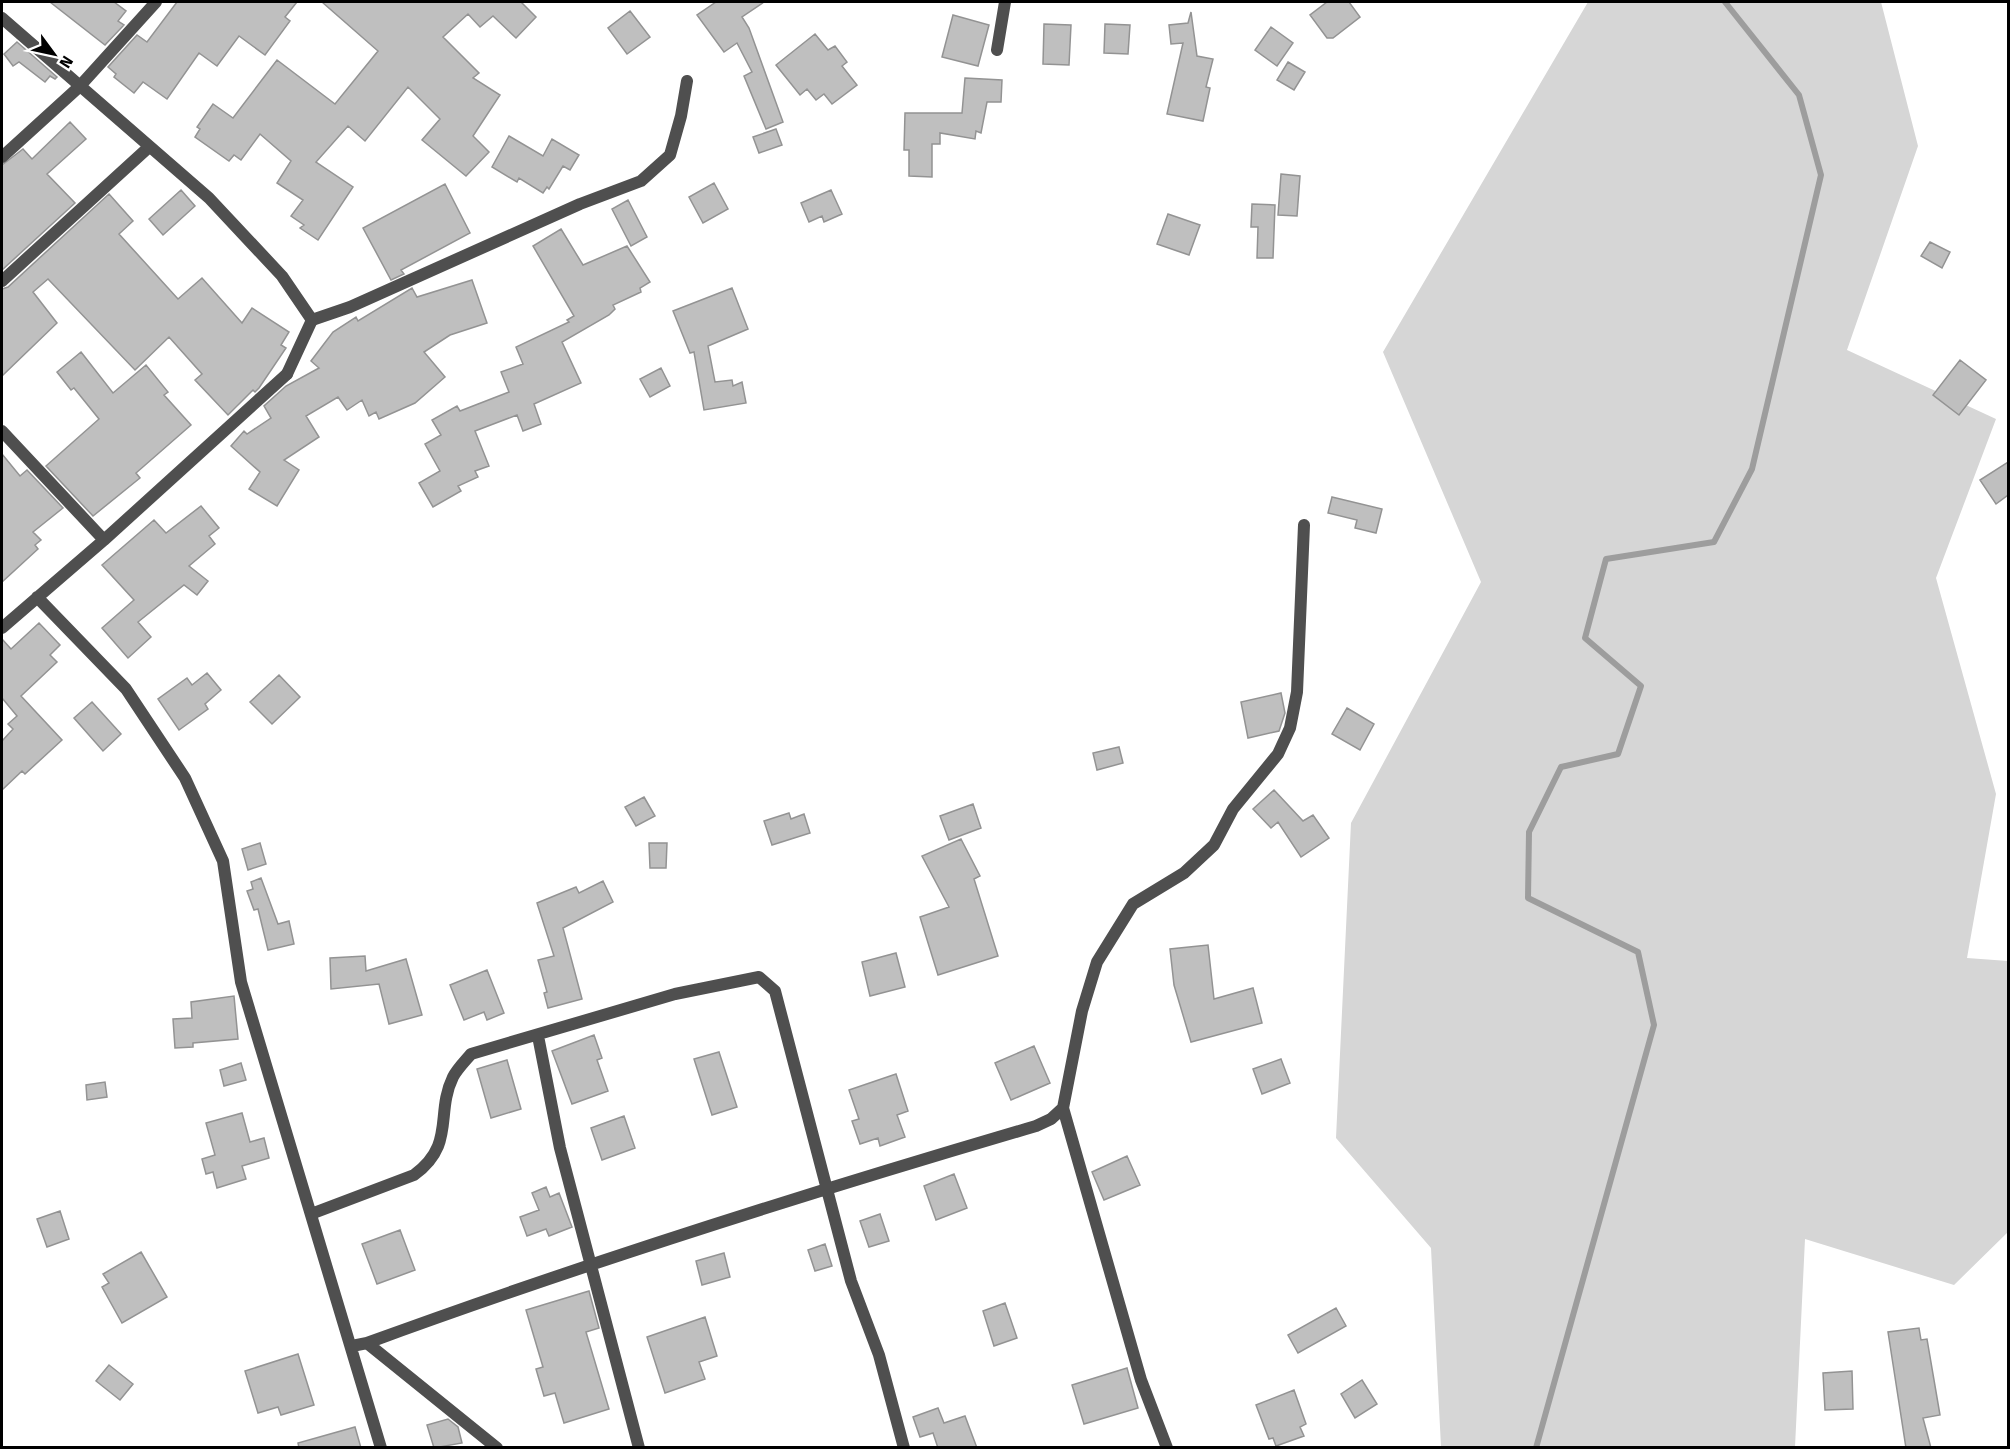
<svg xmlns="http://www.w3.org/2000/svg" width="2010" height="1449" font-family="'Fira Sans',sans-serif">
<rect width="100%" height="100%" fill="#fff"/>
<path fill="#d6d6d6" d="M1588,2h293l37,144 -71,204 149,69 -60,159 60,216 -29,164 41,3v271l-54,53 -149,-46 -10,208h-354l-10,-199 -95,-110 15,-315 130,-241 -98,-230z"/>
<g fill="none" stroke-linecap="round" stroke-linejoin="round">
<path stroke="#9d9d9d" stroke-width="6" d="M1536,1448l118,-423 -16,-73 -110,-54 1,-66 32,-65 57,-13 23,-68 -56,-48 21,-79 108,-17 38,-73 69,-294 -22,-80 -74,-93"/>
</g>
<path fill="#bfbfbf" stroke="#939393" stroke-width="1.5" d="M50,2h64l12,9 -8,10 6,4 -19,20z
M177,2h120l-12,15 5,4 -25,34 -26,-19 -22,30 -18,-13 -32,46 -24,-17 -9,11 -20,-16 2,-3 -8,-7 29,-32 10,7z
M322,2h199l15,15 -20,21 -23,-22 -13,11 -12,-13 -25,23 36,36 -6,5 27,17 -27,41 16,16 -23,24 -44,-36 18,-21 -32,-32 -43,54 -17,-15 -32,36 37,25 -35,53 -18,-12 4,-3 -13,-9 12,-16 -26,-17 14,-22 -31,-27 -19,26 -7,-5 -5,6 -34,-24 5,-8 -3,-2 16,-23 20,14 44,-58 58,44 43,-53z
M716,2h48l-22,15 7,11 34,94 -17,7 -22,-53 8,-4 -15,-29 -13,9 -27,-37z
M1327,2h22l11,15 -27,21h-6l-17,-23z
M630,11l20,26 -23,17 -19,-26z
M1191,12l6,44 16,3 -7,28 4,1 -7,33 -36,-7 16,-71 -12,1 -2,-19 19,-2z
M953,15l36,10 -11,41 -36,-9z
M1044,24l27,1 -2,40 -26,-1z
M1105,24l25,1 -2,29 -24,-1z
M1271,27l22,16 -16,23 -22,-16z
M815,34l13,16 7,-4 12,16 -5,4 15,19 -25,19 -8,-10 -8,6 -9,-11 -7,6 -24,-30z
M17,42l40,35 -2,2 -5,-3 -5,6 -26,-20 -6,4 -9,-12z
M1288,62l17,10 -11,18 -17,-10z
M965,78l37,2 -1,22h-14l-6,31 -5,-2 -1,8 -35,-6v11h-8v33l-23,-1v-26h-5l1,-37h57z
M70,122l16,17 -39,35 28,29 -73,67v-105l21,-16 9,10z
M776,129l6,16 -23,8 -6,-16z
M509,136l34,20 9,-17 27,16 -9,15 -7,-4 -14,23 -2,-2 -4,6 -24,-15 -2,4 -25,-15z
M1281,174l19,2 -3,40 -19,-1z
M714,183l14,26 -25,14 -14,-26z
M445,184l25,49 -69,37 3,4 -13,6 -28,-52z
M181,190l14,16 -32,29 -14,-16z
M831,190l11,24 -18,8 -2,-6 -13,6 -8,-19z
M109,194l24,27 -14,13 59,65 24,-21 40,45 10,-15 37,24 -8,13 5,3 -27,40 -4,4 -2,-2 -25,25 -33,-35 7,-6 -33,-37 -34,33 -87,-91 -15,13 24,31 -55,53v-87l6,-2z
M628,200l19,37 -16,9 -19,-37z
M1252,204l23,1 -2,53h-16l1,-31h-7z
M1168,214l32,11 -11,30 -32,-11z
M561,229l22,36 44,-19 23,36 -10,6 1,4 -28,13 2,4 -6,6 -47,27 19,41 -47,21 7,20 -18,7 -6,-16 -42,16 14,35 -14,5 3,6 -20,9 3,5 -28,16 -14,-24 21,-12 -15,-27 16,-9 -9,-15 25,-14 3,5 49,-19 -8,-20 22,-8 -7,-17 53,-25 -2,-2 7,-4 -41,-70z
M1930,242l20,10 -8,16 -21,-12z
M472,280l15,43 -37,12 -26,17 21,25 -30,26 -36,16 -3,-7 -7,4 -7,-16 -15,10 -9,-13 -32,19 13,21 -35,23 15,10 -22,36 -28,-17 11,-17 -29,-26 13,-15 3,3 24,-16 -7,-12 22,-20 33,-18 -8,-7 22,-29 23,-15 2,4 54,-33 5,9z
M732,288l16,41 -40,17 7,36 17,-2 1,6 9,-4 4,21 -42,7 -10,-58 -4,1 -17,-42z
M81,352l32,41 33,-28 22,27 -4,3 27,30 -55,48 4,5 -47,38 -47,-50 53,-47 -25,-31 -3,2 -14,-18z
M1960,360l26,20 -27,35 -26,-20z
M661,368l9,18 -20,11 -10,-18z
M2,454l18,22 7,-6 36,38 -30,24 8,8 -6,5 3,4 -36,33z
M2008,462v33l-12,9 -16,-24z
M1332,497l50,12 -6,24 -21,-5 2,-8 -29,-7z
M201,506l18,22 -10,8 6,8 -26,22 19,15 -11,14 -13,-10 -46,37 13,15 -23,21 -26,-30 32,-28 -32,-35 52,-45 12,13z
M39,623l21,22 -10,10 7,7 -36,34 41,44 -37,34 -3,-3 -20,19v-49l11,-12 -5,-5 9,-8 -15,-18v-59l9,10z
M207,673l14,17 -16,14 3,5 -29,21 -21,-31 29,-21 5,7z
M279,675l21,22 -28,27 -22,-22z
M1281,693l4,20 -6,18 -31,7 -7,-36z
M92,702l29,32 -18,17 -29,-33z
M1347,708l27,16 -14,26 -28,-16z
M1119,747l4,16 -26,7 -4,-17z
M1274,790l29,31 10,-6 16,23 -28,19 -23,-35 -7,6 -18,-19z
M644,797l11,19 -19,10 -11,-19z
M973,804l8,24 -32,12 -9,-24z
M789,813l2,6 13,-5 6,19 -38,12 -8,-24z
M961,839l19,37 -6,3 24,77 -60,19 -18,-58 29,-10 -27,-51z
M260,843l6,21 -18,6 -6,-21z
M649,843h18l-1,25h-16z
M261,878l17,46 11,-3 5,23 -26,6 -10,-41 -4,1 -7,-19 6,-2 -2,-7z
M603,881l10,21 -50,26 19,71 -34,9 -4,-15 3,-1 -9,-32 16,-4 -17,-53 39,-16 3,6z
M1208,945l6,54 39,-11 9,35 -71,19 -17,-57 -4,-36z
M896,953l9,34 -35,9 -8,-34z
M365,956l1,15 40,-12 16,56 -33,9 -10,-40 -48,5 -1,-31z
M487,970l17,43 -17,7 -3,-8 -20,8 -14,-35z
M234,996l4,43 -45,4v4l-18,1 -2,-29 19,-1 -1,-16z
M594,1035l8,23 -5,2 11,31 -36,13 -20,-53z
M1034,1046l16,37 -39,17 -16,-37z
M719,1052l18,55 -25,8 -18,-56z
M1281,1059l9,24 -28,11 -9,-25z
M507,1060l14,49 -30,9 -14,-49z
M241,1063l5,17 -22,6 -4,-16z
M896,1074l12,37 -11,4 8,22 -25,9 -2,-8 -18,6 -8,-23 7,-2 -10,-29z
M105,1082l2,15 -20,3 -1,-15z
M242,1113l8,29 14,-4 5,20 -27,8 4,13 -29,9 -4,-16 -7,2 -4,-15 13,-4 -9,-32z
M624,1116l11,32 -33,12 -11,-32z
M1127,1156l13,29 -36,15 -12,-28z
M954,1174l13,34 -31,12 -12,-34z
M546,1187l4,10 9,-4 13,34 -23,9 -3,-7 -19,7 -7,-19 19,-7 -7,-17z
M60,1211l9,28 -22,8 -10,-28z
M880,1214l9,27 -20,6 -9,-26z
M400,1230l15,40 -38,14 -15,-40z
M825,1244l7,22 -17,5 -7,-21z
M141,1252l26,45 -45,26 -20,-36 7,-4 -6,-9z
M724,1253l6,24 -28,8 -6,-24z
M589,1291l10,37 -13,4 23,77 -45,14 -9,-30 -11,3 -8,-27 7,-2 -17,-57z
M1005,1303l12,35 -23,8 -11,-35z
M1336,1308l10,18 -48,27 -10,-18z
M705,1317l12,39 -18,6 6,17 -40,14 -18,-56z
M1919,1328l2,12 6,-1 13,76 -17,3 8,30h-25l-18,-116z
M298,1354l16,51 -33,10 -3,-8 -20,6 -13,-42z
M109,1365l24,19 -13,16 -24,-19z
M1127,1368l11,40 -54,16 -12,-39z
M1852,1371l1,38 -28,1 -2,-37z
M1362,1380l15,24 -22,14 -14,-24z
M1294,1390l12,34 -6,3 4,9 -28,10 -3,-8 -4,1 -13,-34z
M938,1408l6,15 21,-7 12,32h-39l-5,-15 -13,4 -7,-20z
M448,1419l10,8 4,16 -28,5 -7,-23z
M355,1427l6,21h-62l-1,-5z"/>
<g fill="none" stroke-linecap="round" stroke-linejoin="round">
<path stroke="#4f4f4f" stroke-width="12" d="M997,50l8,-48
M2,157l77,-70
M2,281l147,-134
M312,320l38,-13 230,-103 61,-23 29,-26 11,-39 6,-35
M2,431l102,109
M37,597l89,92 59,89 38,83 18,121 140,466
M2,628l102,-88 183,-166
M538,1036l22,112 79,300
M311,1214l103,-39c42,-31 21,-61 39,-98 4,-8 12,-16 18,-23l204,-60 84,-17 16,14 76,290 28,74 25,93
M367,1343l130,105
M352,1346l15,-3c221,-81 444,-151 669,-217l15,-7 12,-11
M1167,1448l-26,-68 -78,-272 19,-97 15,-49 36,-58 51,-31 30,-28 19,-36 45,-55 12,-26 7,-36 7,-167"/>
<path stroke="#4f4f4f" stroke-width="12" d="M2,18l207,180 73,78 30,44 -25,54
M79,87l77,-85"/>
</g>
<rect width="2010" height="1449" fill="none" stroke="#000000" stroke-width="6"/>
<g transform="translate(54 54) rotate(123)" stroke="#ffffff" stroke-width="4.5" paint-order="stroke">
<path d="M0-4.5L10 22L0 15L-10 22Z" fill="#000000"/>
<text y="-9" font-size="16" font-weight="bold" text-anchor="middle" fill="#000000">N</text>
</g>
</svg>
